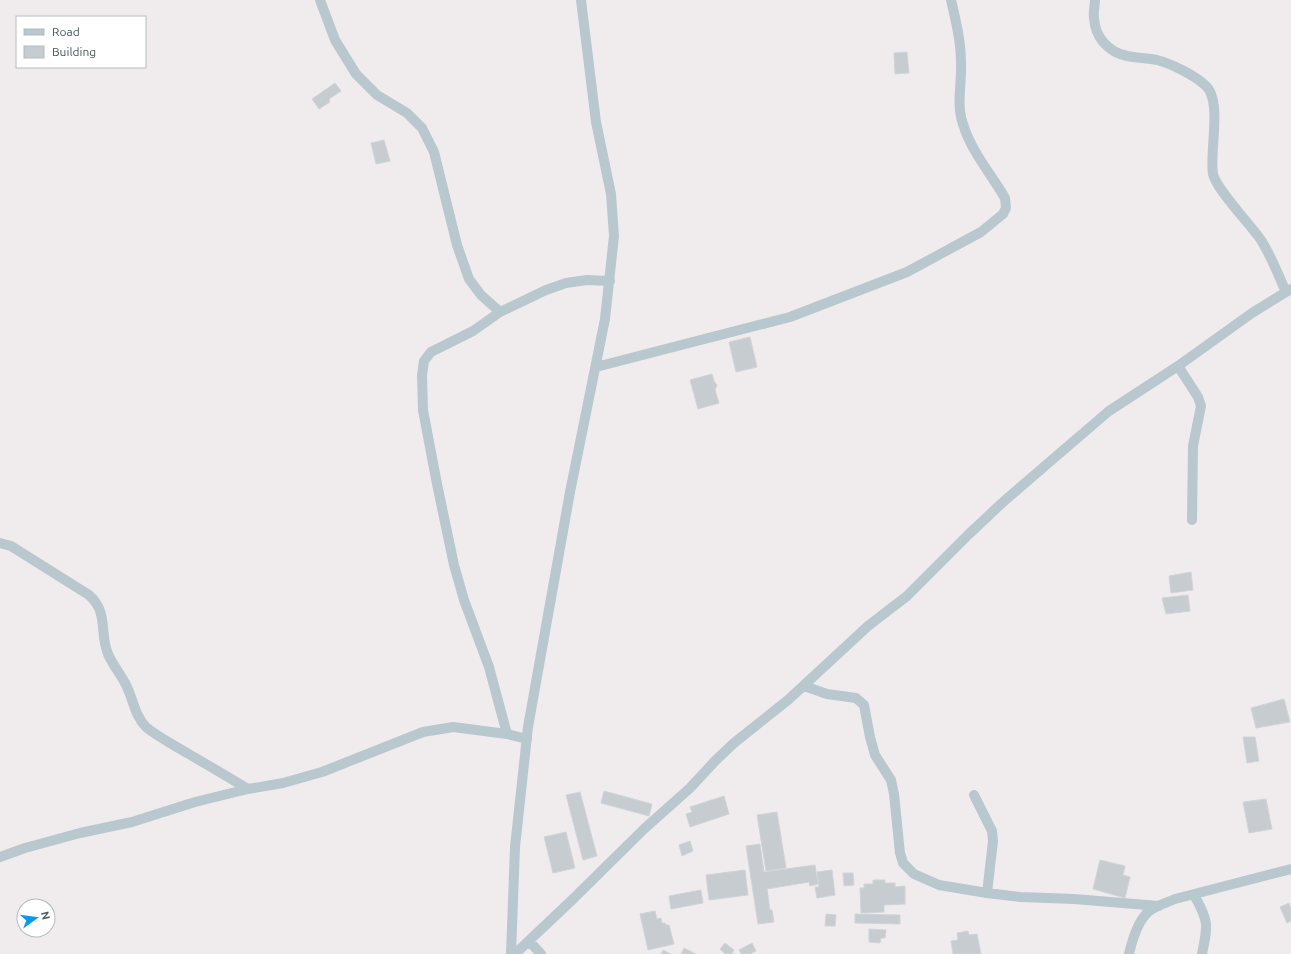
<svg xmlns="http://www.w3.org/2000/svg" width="1291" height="954" font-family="Ubuntu,sans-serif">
<rect width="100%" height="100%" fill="#f0eced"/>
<path fill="#c6ccd0" stroke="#d0d4d9" d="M907,52l2,21 -14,1 -1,-21z
M335,83l6,8 -12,8 1,3 -11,7 -7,-10z
M384,140l6,21 -14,3 -5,-21z
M750,337l7,30 -21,5 -7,-30z
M712,374l2,7 3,4 -2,5 4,13 -21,6 -8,-29z
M1191,572l2,18 -22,3 -2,-17z
M1188,595l2,16 -24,3 -4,-16z
M1284,699l6,23 -34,6 -5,-20z
M1243,737h12l4,24 -12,2z
M604,791l48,13 -3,12 -48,-13z
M580,792l17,64 -14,4 -17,-65z
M724,796l5,18 -39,13 -4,-13 6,-2 -2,-5z
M1266,799l6,30 -23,4 -6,-31z
M777,812l9,56 -20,3 -9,-56z
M566,832l9,36 -22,5 -9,-36z
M690,841l3,10 -11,5 -3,-11z
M760,844l4,28 51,-7 3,19 -8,2 -1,-4 -42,7 3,21h2l2,12 -16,2 -12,-78z
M1100,860l25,6 -2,9 7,2 -5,21 -32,-9z
M745,870l3,25 -39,5 -3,-25z
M832,870l3,25 -18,3 -2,-11h4l-2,-15z
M843,873h10l1,12 -10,1z
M873,880h12v3h10v4l10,-1v18l-21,1v7l-23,1 -1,-25h4v-4h9z
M701,890l2,13 -32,6 -2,-13z
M1289,903l2,6v12l-4,2 -7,-16z
M655,911l2,8 4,-1 1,5h3l1,2h3l5,19 -26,6 -8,-36z
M826,914l10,1 -1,11h-10z
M855,914l45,1v9l-45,-1z
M869,929l17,1 -1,8h-4l-1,5 -11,-1z
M968,931l1,4 8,-1 4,20h-28l-2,-13 7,-1 -1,-7z
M725,943l9,7 -2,4h-7l-5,-5z
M752,943l4,8 -6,3h-9l-2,-4z
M684,948l12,6h-15z
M663,950l8,4h-10z"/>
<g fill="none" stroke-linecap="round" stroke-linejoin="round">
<path stroke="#b9c8ce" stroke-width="10" d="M320,0l15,40 21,34 21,21 30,18 15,15 12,24 23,93 12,34 12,16 19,17
M1095,0c0,6 -2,12 -1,18 1,19 14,34 33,38 10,2 20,2 30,4 15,4 37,15 48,25 18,15 4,67 8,89 3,15 37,50 48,66 10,16 17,34 25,52
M1178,366l20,31 3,9 -8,40 -1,74
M596,367l194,-50 117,-45 74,-40 22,-18 3,-6 -1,-10c-14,-24 -34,-47 -42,-74 -7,-19 -1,-41 -2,-61 0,-21 -5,-42 -10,-63
M0,543l11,3 78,49c20,18 10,37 19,59 4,10 12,19 17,29 8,14 9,32 21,44 12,10 28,18 41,26 21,12 41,24 61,36
M804,686l23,8 29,4 8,7 6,32 5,18 16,25 3,14 6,59 3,10 11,11 25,11 48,8 33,4 54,2 85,7
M507,734l-18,-67 -25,-67 -10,-35 -17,-81 -14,-74 -1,-35 2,-14 7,-9 42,-21 27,-19 46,-22 20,-7 21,-3 23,1
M974,795l18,36 1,10 -6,52
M0,857l25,-9 55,-15 52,-11 63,-20 53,-13 35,-6 39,-11 101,-40 30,-5 54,7 20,5
M1194,895c15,26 14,30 8,59
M529,941l12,13
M511,954l4,-107 13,-120 42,-235 35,-173 9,-83 -3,-42 -15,-72 -15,-122
M515,954l57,-54 72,-71 46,-41 25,-27 19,-18 54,-43 80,-74 39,-30 62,-62 33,-31 51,-44 56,-48 69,-45 74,-53 39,-24
M1129,954c3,-13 8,-31 18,-41 7,-7 19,-10 28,-14l116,-30"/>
</g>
<rect x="16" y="16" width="130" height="52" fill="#ffffff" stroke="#b4bbbd"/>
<rect x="24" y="29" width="20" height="6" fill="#b9c8ce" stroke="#b4bbbd"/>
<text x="52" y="36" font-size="12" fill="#44555b">Road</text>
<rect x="24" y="46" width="20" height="12" fill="#c6ccd0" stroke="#b4bbbd"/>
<text x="52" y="56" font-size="12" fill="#44555b">Building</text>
<g transform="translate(36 918) rotate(76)"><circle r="19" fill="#ffffff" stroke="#b4bbbd"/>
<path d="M0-3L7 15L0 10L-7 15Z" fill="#0a98ec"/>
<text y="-6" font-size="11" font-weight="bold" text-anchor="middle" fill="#44555b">N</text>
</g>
</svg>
